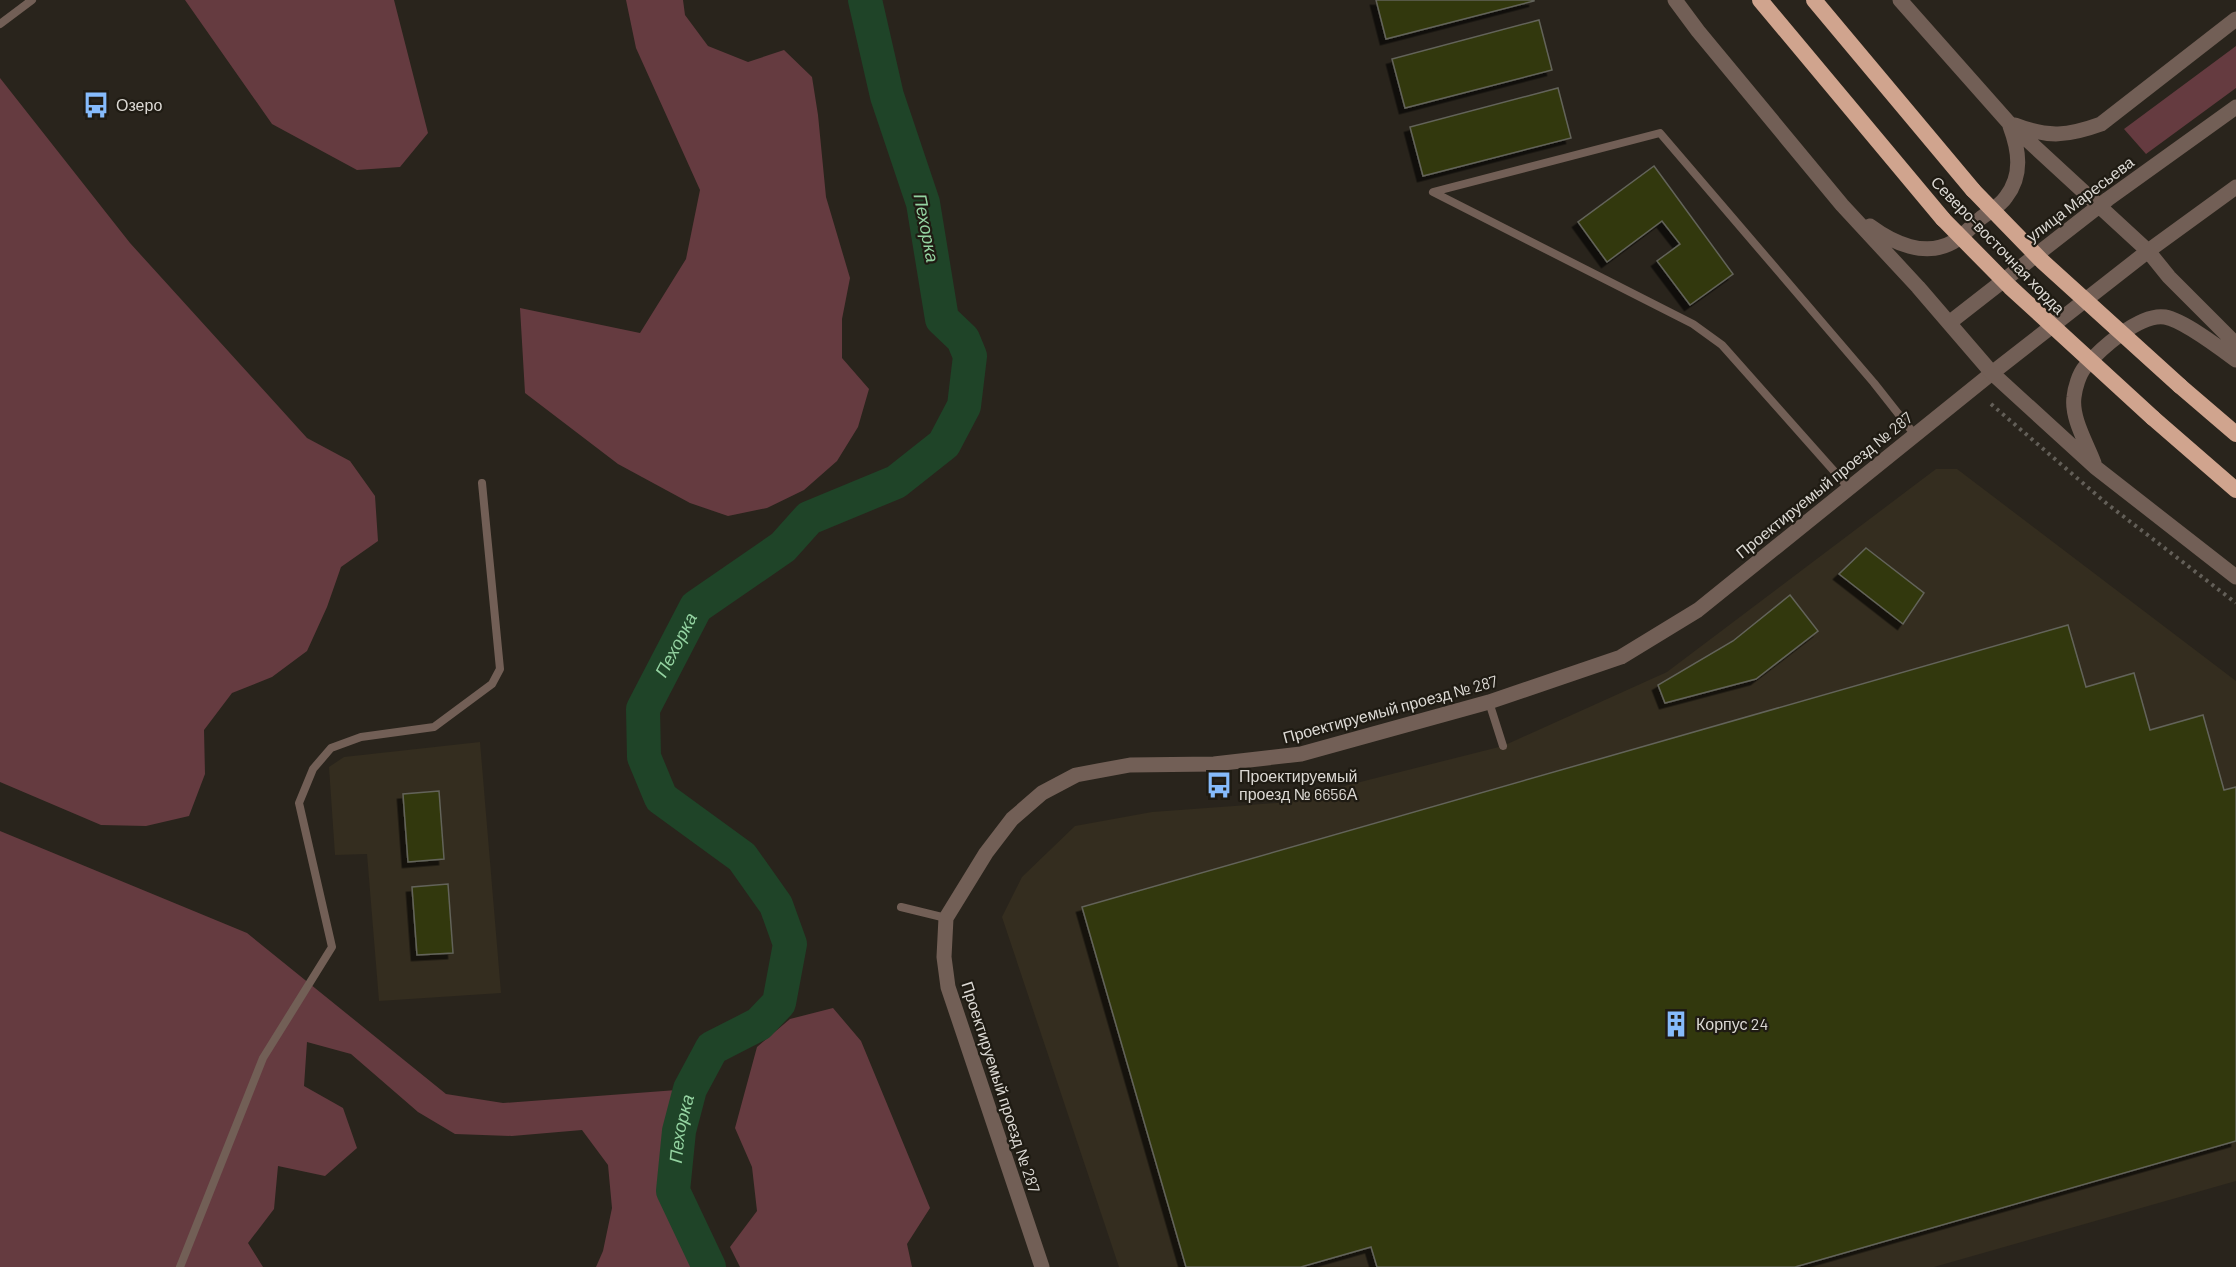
<svg xmlns="http://www.w3.org/2000/svg" width="2236" height="1267" font-family="Barlow,sans-serif">
<defs>
<filter id="shadow"><feDropShadow dx="-5.5" dy="5.5" stdDeviation="0" flood-color="#0009"/></filter>
</defs>
<rect width="100%" height="100%" fill="#29241c"/>
<path fill="#342d1f" d="M1936,469h21l279,212v500l-302,86h-815l-117,-350 20,-40 53,-51 77,-14 125,-9 226,-57 164,-74z
M480,742l21,251 -122,8 -12,-147 -32,1 -6,-88 15,-10z"/>
<path fill="#653b40" d="M185,0h209l34,133 -28,34 -43,3 -85,-46z
M626,0h57l2,15 23,31 40,16 36,-12 28,27 6,38 8,82 24,81 -8,41v39l27,31 -11,38 -21,34 -33,29 -37,18 -39,8 -38,-13 -72,-39 -93,-71 -5,-85 120,25 46,-74 14,-69 -64,-142z
M2236,46v42l-90,66 -22,-25z
M0,78l130,165 177,195 43,23 25,35 3,45 -37,26 -14,40 -20,44 -35,26 -40,16 -28,37 1,44 -16,42 -43,10 -45,-1 -101,-43z
M0,831l247,102 199,161 57,9 187,-14 -11,42 -6,60 36,76h-113l7,-16 9,-43 -4,-43 -26,-35 -70,6 -57,-2 -37,-22 -67,-58 -44,-12 -3,44 39,22 14,40 -32,28 -47,-10 -4,43 -26,34 15,24h-263z
M833,1008l28,33 69,167 -23,36 5,23h-172l-10,-20 27,-36 -5,-44 -17,-39 22,-81 33,-28z"/>
<g fill="none" stroke-linecap="round" stroke-linejoin="round">
<path stroke="#1f4428" stroke-width="34" id="s1" d="M709,1267l-36,-76 6,-60 11,-42 22,-41 47,-24 20,-21 11,-59 -14,-39 -34,-48 -81,-59 -17,-41 -1,-48 53,-102 87,-60 26,-29 87,-36 48,-38 20,-38 6,-50 -7,-17 -21,-20 -19,-116 -36,-107 -22,-96"/>
</g>
<path fill="#33380b" stroke="#63645a" stroke-width="1.5" filter="url(#shadow)" d="M1376,0h158v1l-148,38z
M1539,20l13,50 -147,38 -13,-49z
M1558,88l13,50 -148,38 -13,-49z
M1654,166l79,108 -43,31 -33,-44 23,-17 -18,-23 -55,41 -29,-40z
M1866,548l58,45 -21,31 -64,-50z
M1790,595l28,36 -62,48 -91,24 -7,-18 75,-44z
M2068,625l18,62 48,-14 16,57 53,-15 21,75 12,-3v354l-441,126h-418l-6,-20 -70,20h-115l-104,-360z
M439,791l5,68 -36,3 -5,-68z
M448,884l5,69 -36,2 -5,-68z"/>
<g fill="none" stroke-linecap="round" stroke-linejoin="round">
<path stroke="#635f58" stroke-width="4" stroke-dasharray="3 4.5" stroke-linecap="butt" d="M1991,404l115,99 130,100"/>
<path stroke="#725f56" stroke-width="8" d="M0,24l32,-24
M1849,488l-127,-143 -29,-21 -260,-132 227,-59 214,250 41,52
M1489,702l14,44
M901,907l45,11
M180,1267l83,-209 69,-111 -33,-144 14,-34 18,-21 30,-11 73,-10 58,-43 8,-15 -18,-186"/>
<path stroke="#725f56" stroke-width="15" d="M1042,1267l-94,-280 -4,-30 2,-39 40,-65 26,-34 30,-26 34,-18 54,-10 84,-1 87,-10 188,-52 132,-45 77,-47 294,-237"/>
<path stroke="#725f56" stroke-width="15" d="M1675,0l23,31 144,174 76,82 74,86 103,94 141,110
M1900,0l109,123 139,128 21,26 67,67
M2015,125c33,13 53,11 86,-1l135,-105
M1870,226c23,17 55,32 83,16 10,-6 19,-16 28,-24 8,-6 20,-13 25,-21 17,-22 13,-47 4,-71
M1949,323l159,-124 128,-92
M1992,373l156,-122 88,-64
M2094,463c-7,-19 -23,-45 -20,-66 1,-9 5,-23 11,-30 15,-18 55,-54 80,-50 18,3 55,31 71,43"/>
<path stroke="#d0a48e" stroke-width="16" d="M1760,0l183,219
M1814,0l159,190
M2180,386l56,48
M2153,418l83,72"/>
<path stroke="#d0a48e" stroke-width="16" d="M1973,190l69,71 138,125
M1943,219l67,68 143,131"/>
</g>
<defs>
<g id="bus-bare" transform="scale(2.07)"><path d="M-5-6H5V4H4V6H2V4H-2V6H-4V4H-5ZM-3.5-4V0h7V-4ZM-3.5 1.2v1.5H-2V1.2ZM2 1.2v1.5H3.5V1.2Z" fill="#86bbfb" stroke="#1f1b13" stroke-width="2.5" paint-order="stroke"/></g>
<g id="building-bare" transform="scale(2.07)"><path d="M-4-6H4V6H1V3H-1V6H-4ZM-2.5-4.3h1.7v1.8h-1.7ZM.8-4.3h1.7v1.8H.8ZM-2.5-1h1.7V.8h-1.7ZM.8-1h1.7V.8H.8Z" fill="#86bbfb" stroke="#1f1b13" stroke-width="2.5" paint-order="stroke"/></g>
</defs>
<g fill-rule="evenodd">
<use href="#bus-bare" x="96" y="105"/>
<use href="#bus-bare" x="1219" y="785"/>
<use href="#building-bare" x="1676" y="1024"/>
</g>
<g text-anchor="middle" stroke-width="4.5" stroke-linejoin="round" paint-order="stroke">
<g font-size="16" fill="#dcd9d4" stroke="#1f1b13" text-anchor="start">
<text x="116" y="111">Озеро</text>
<text x="1239" y="782">Проектируемый<tspan x="1239" dy="18">проезд № 6656А</tspan></text>
<text x="1696" y="1030">Корпус 24</text>
</g>
<g font-size="16" fill="#dcd9d4" stroke="#1f1b13">
<text transform="translate(2080 199) rotate(-37)" y="6">улица Маресьева</text>
<text transform="translate(1998 245) rotate(46)" y="6">Северо-восточная хорда</text>
<text transform="translate(1824 485) rotate(-39)" y="6">Проектируемый проезд № 287</text>
<text transform="translate(1390 709) rotate(-15)" y="6">Проектируемый проезд № 287</text>
<text transform="translate(1001 1087) rotate(72)" y="6">Проектируемый проезд № 287</text>
</g>
<g font-size="18" font-style="italic" fill="#94d3a1" stroke="#1f1b13">
<text transform="translate(926 228) rotate(79)" y="6">Пехорка</text>
<text dy="6" stroke="none"><textPath href="#s1" startOffset="741">Пехорка</textPath></text>
<text dy="6" stroke="none"><textPath href="#s1" startOffset="147">Пехорка</textPath></text>
</g>
</g>
</svg>
